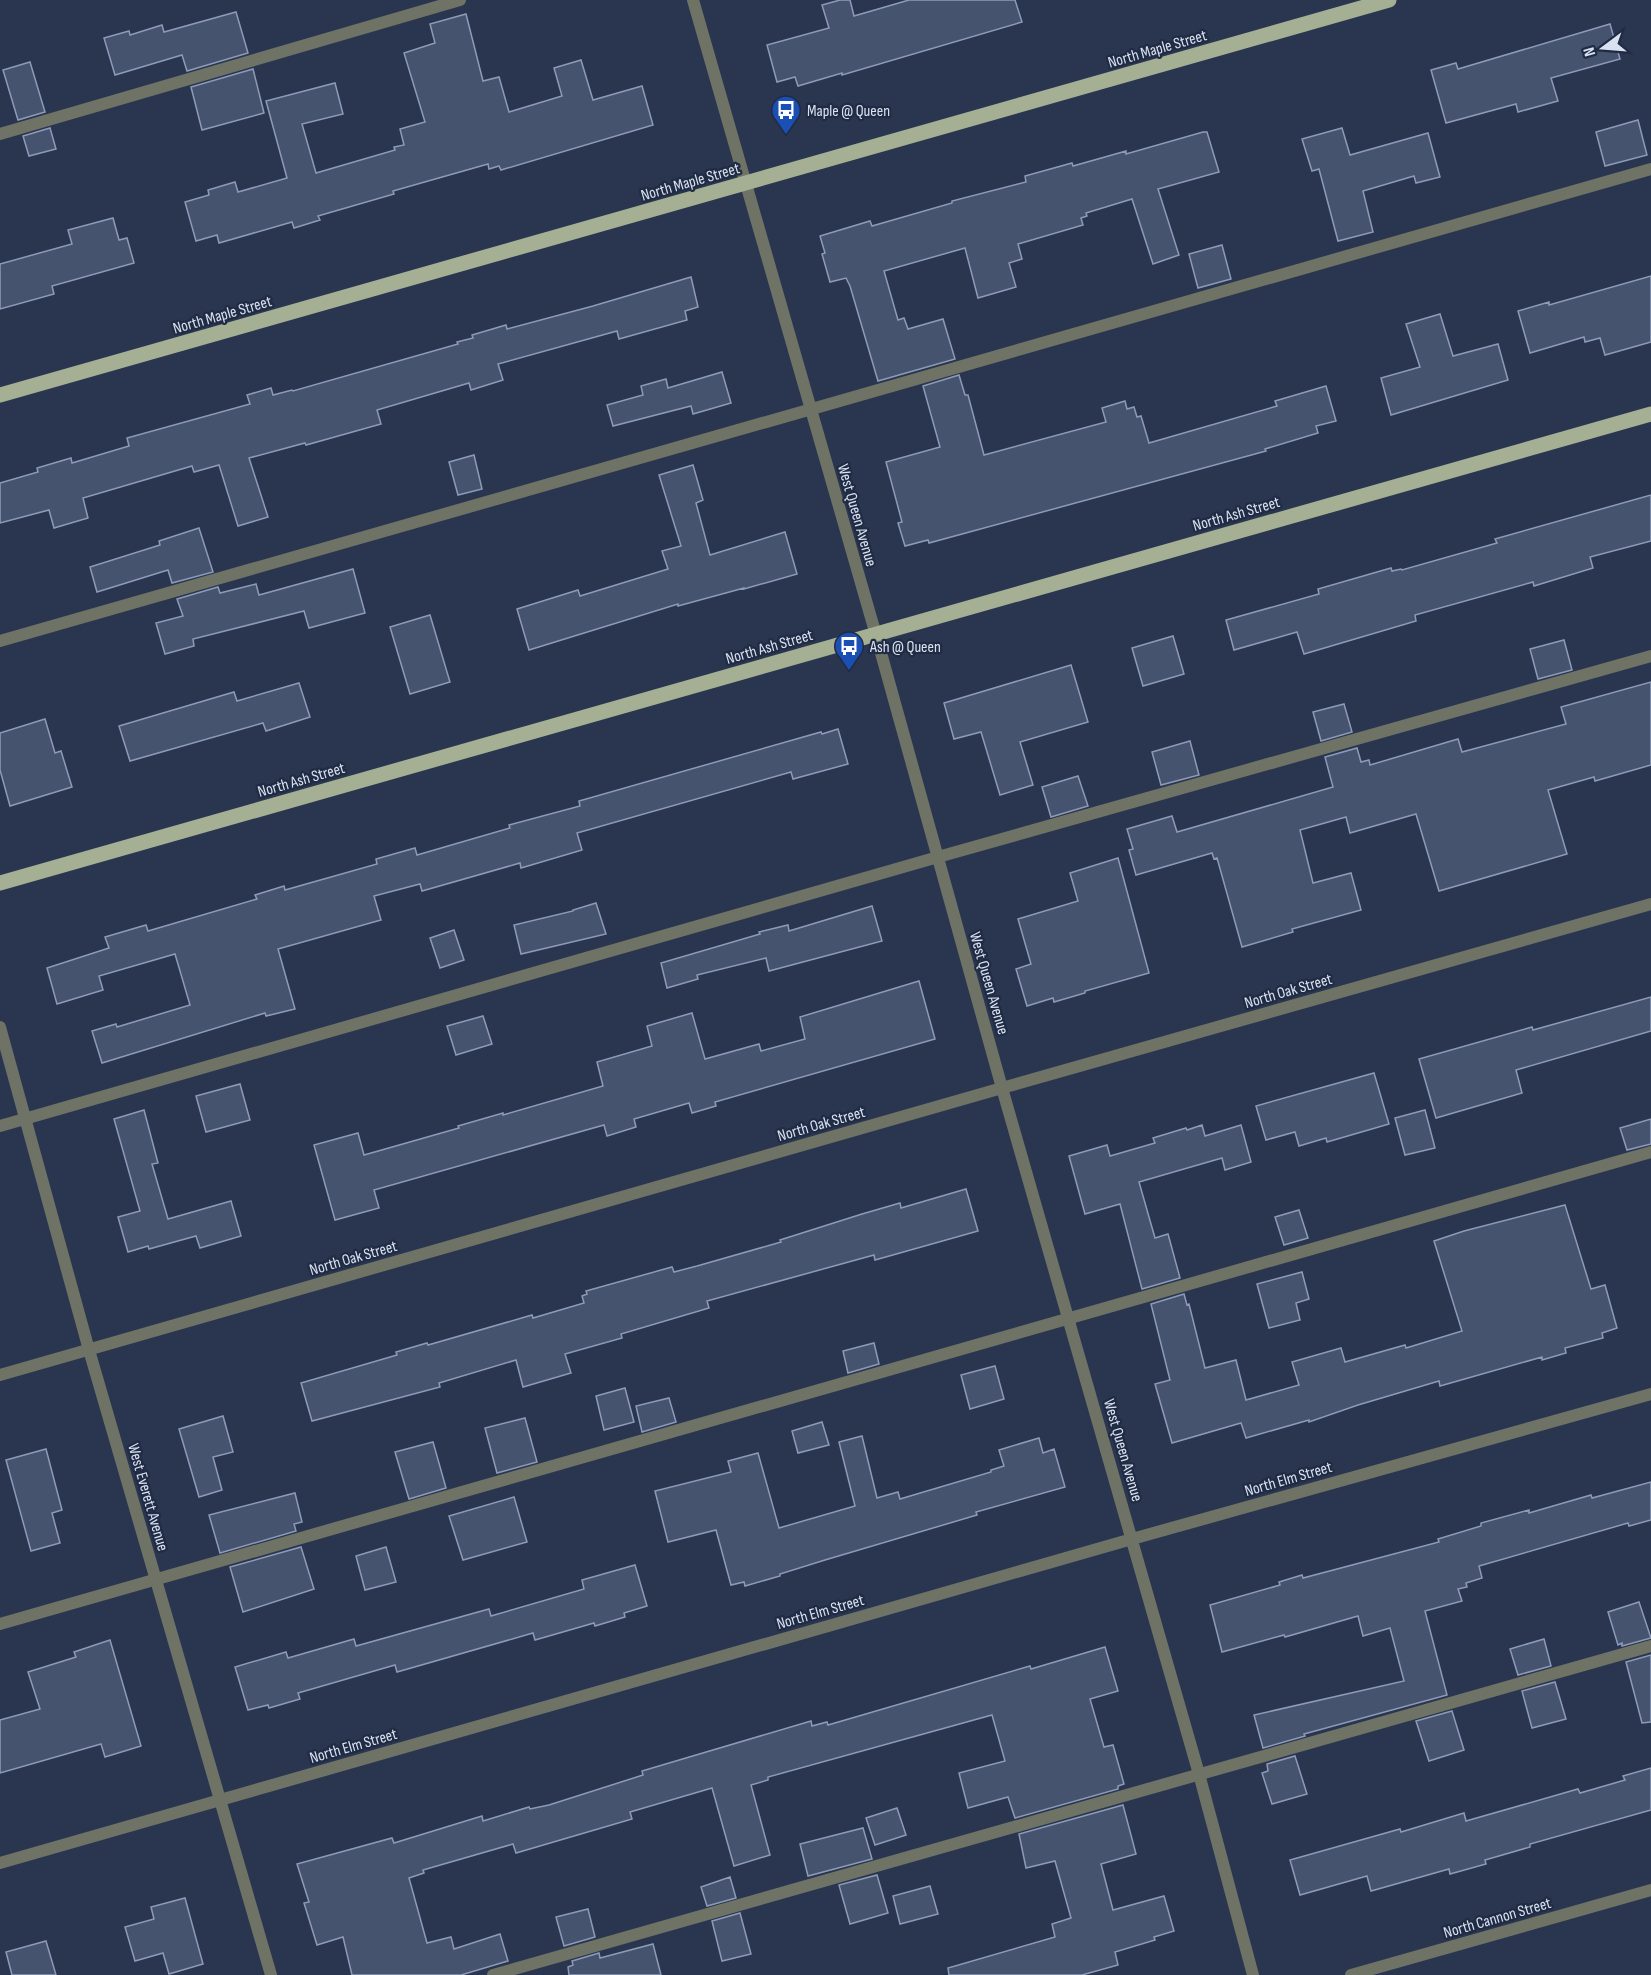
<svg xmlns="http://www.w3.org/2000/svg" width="1651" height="1975" font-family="'Sofia Sans Condensed',sans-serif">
<rect width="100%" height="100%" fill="#2a364f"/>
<path fill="#46536e" stroke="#8d9bb9" stroke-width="1.5" d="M840,0h10l4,16 55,-16h106l7,22 -180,53v-2l-44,13 -3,-9 -18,5 -10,-37 62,-17 -7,-23z
M236,12l12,41 -61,18 -5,-16 -67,20 -11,-37 25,-7 1,4 32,-10 2,7z
M466,14l17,67 16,-4 10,35 53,-16 -8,-28 27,-8 12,40 49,-14 11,39 -152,45 -2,-4 -10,3 -1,-5 -95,27 1,3 -76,22 2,4 -26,8 -2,-6 -73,21 -2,-8 -21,6 -11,-39 24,-7 -1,-5 27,-8 3,10 49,-14 -21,-77 69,-18 8,31 -41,10 14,49 79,-23 -1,-3 10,-2 -4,-16 25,-7 -21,-69 31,-10 -5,-19z
M1610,24l10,35 -69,19 7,23 -40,11 -2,-8 -70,19 -15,-53 25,-7 2,6z
M30,62l15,50 -27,8 -15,-50z
M253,69l11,44 -62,17 -11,-43z
M1638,120l9,35 -42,11 -9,-34z
M50,128l6,21 -27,7 -6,-20z
M1342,128l8,27 78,-22 12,44 -24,6 -2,-7 -51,15 10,41 -35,9 -19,-72 -7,2 -10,-32z
M1203,132h4l12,40 -61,17 21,66 -26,9 -21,-65 -46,14 1,3 -6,2 2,7 -65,19 4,15 -13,4 7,24 -38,11 -13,-50 -81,23 14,49 6,-2 4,11 35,-10 12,40 -77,22 -28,-95 -4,-8 -16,4 -8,-28 3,-1 -5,-17 50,-15 2,5 80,-23v-2l74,-19 -1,-6 47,-13 1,3 53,-15v3z
M113,218l6,22 8,-2 7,25 -82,23 2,8 -54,15v-45l72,-20 -4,-14z
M1222,245l9,34 -33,9 -9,-34z
M1651,276v66l-46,13 -5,-17 -15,4 -1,-5 -54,16 -12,-42 31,-9v3z
M691,277l7,30 -13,4 2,9 -68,19 -2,-8 -119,33 5,16 -32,10 -2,-7 -92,27 4,14 -75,21 -1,-2 -56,15 19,59 -30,9 -19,-61 -25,7 -2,-6 -109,32 5,20 -34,10 -5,-18 -49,13v-40l38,-11 -1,-4 34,-10 1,5 57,-17 -2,-8 123,-34 -3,-9 24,-7 2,7 19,-5 1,1 165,-47 -1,-2 16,-4 -1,-3 34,-10 1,4 86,-23z
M1440,314l13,42 45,-12 10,36 -117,35 -10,-37 39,-11 -14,-43z
M722,372l9,31 -38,11 -2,-8 -78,20 -6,-21 36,-10 -2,-9 25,-7 2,9z
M959,375l6,20h3l16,60 122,-33 -4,-14 23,-7 2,8 7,-2 3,10 4,-1 8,27 128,-37 -2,-5 51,-15 10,35 -20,5 2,7 -53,16 1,2 -337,92 -1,-3 -23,6 -7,-23 4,-1 -16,-60 54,-15 -17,-61z
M474,455l8,34 -24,6 -9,-33z
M693,465l10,35 -7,3 14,52 75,-23 12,42 -53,15v-1l-66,18v-2l-149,46 -12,-41 61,-19 2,6 88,-27 -6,-18 19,-5 -22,-71z
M1651,495v46l-61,16 3,11 -59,18 -1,-4 -118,33 1,6 -112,33 -7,-22 -63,18 -8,-30 93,-26 -1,-5 73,-21 1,3 9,-2 1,1 95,-27 -2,-4z
M199,528l14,44 -41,11 -4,-13 -71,22 -7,-25 70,-22 -1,-4z
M353,569l12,44 -56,15 -5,-17 -111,28 1,7 -29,8 -9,-31 27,-7 -6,-17 41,-12 2,6 36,-9 3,11z
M430,615l20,67 -40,12 -20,-67z
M1173,636l11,38 -41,12 -11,-38z
M1564,640l8,30 -34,9 -8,-30z
M1071,665l17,57 -68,20 13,43 -33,10 -19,-63 -27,7 -10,-36z
M1651,682v83l-56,16 -1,-4 -46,13 19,64 -128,37 -23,-77 -66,19 -4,-16 -46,13 13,53 38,-10 10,37 -69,19 1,3 -51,15 -25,-89 -3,1 -2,-6 -76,22 -7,-25 4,-1 -6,-20 45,-13 5,16 156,-45 -8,-30 32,-9 4,14 8,-2 1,5 88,-26 4,13 104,-28 -5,-17z
M299,683l11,34 -44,14 -3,-8 -133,38 -11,-35 115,-34 3,9z
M1344,704l8,28 -31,9 -8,-29z
M45,719l10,34 6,-2 11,36 -62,19 -10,-36v-37z
M838,729l10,35 -55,15 -2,-7 -214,61 5,17 -61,18 -1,-5 -98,28 -2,-7 -46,12 7,24 -103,29 17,60 -29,7 -1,-3 -163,50 -10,-32 24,-7 1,3 73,-22 -15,-51 -76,22 4,14 -46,14 -10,-36 62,-20 -4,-11 41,-12 2,6 109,-32 -2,-4 29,-9 1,4 92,-26 -1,-5 39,-11 2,7 93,-27 -1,-3 71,-19 -1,-5 242,-69 1,2z
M1190,741l9,34 -38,10 -9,-33z
M1078,776l10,30 -37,11 -9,-30z
M1118,858l31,115 -64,18v2l-31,9 -1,-4 -26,8 -11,-37 15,-5 -13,-45 60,-18 -8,-28z
M596,903l10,31 -85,20 -7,-29 59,-14v-1z
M872,906l10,35 -113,30 -3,-13 -69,17 1,4 -31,9 -6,-25 99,-29 -1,-2 29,-7 1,6z
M454,930l10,30 -24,8 -10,-30z
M919,981l16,58 -220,63 1,4 -24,7 -3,-10 -55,16 2,8 -29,9 -3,-11 -230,65 5,18 -44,12 -21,-75 44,-12 6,22 95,-27 -1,-2 45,-13v2l100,-29 -6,-24 55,-16 -5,-20 45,-13 13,46 54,-15 2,7 44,-12 -5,-22z
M1651,997v34l-135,39 6,23 -86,25 -17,-59 113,-32 1,3z
M483,1016l9,28 -36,11 -9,-29z
M1374,1073l15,51 -62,18 -1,-4 -27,8 -4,-14 -29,8 -10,-34z
M240,1084l10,36 -44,12 -10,-36z
M144,1110l14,53 -6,1 16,55 63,-18 10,35 -41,12 -4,-12 -47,13 -1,-3 -20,6 -10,-35 22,-6 -26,-92z
M1425,1110l10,38 -30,7 -10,-37z
M1651,1119v25l-24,6 -7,-22z
M1202,1125l3,11 36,-11 10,37 -26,8 -3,-12 -83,24 16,56 13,-4 12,44 -38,11 -22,-85 -35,10 -16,-58 38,-11 3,11 45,-13 -2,-5 33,-10 1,2z
M966,1189l12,42 -103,29 -1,-5 -167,46 2,7 -88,26 1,4 -57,16 6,19 -48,14 -7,-27 -77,23 1,4 -128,34 -11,-38 96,-28 -1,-3 31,-9 1,2 104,-30 1,3 51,-15 -2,-7 5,-2 -1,-3 86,-24 2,5 23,-6 84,-24 -1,-2 82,-26 38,-11 1,5z
M1565,1205l26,84 14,-4 12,43 -15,5 1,5 -38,10 1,5 -24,7v-3l-102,29 -1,-5 -81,24 -49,17v-2l-63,18 -5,-15 -69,20 -17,-59 15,-4 -19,-76 33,-10 3,11 2,-1 16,64 31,-8 10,40 53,-15 -7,-23 49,-14 4,14 60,-17 1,3 56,-17 -28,-90 30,-10z
M1299,1210l9,28 -24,7 -9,-28z
M1302,1272l7,27 -13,4 4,17 -31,8 -12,-44z
M874,1343l5,21 -31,9 -5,-22z
M995,1366l9,33 -34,10 -9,-34z
M625,1388l9,34 -30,8 -8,-34z
M669,1398l7,24 -34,10 -6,-26z
M223,1416l10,36 -20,5 9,33 -23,7 -20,-68z
M525,1418l12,44 -40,11 -12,-45z
M822,1422l7,23 -31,8 -6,-22z
M862,1436l15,62 21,-6 2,7 91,-27v-2l13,-4 -5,-16 40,-12 4,15 11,-4 11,38 -89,25 1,3 -152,45 -45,14v2l-35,10 -1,-4 -13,3 -15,-55 -48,12 -13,-51 76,-19 -3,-11 30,-8 21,75 76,-22 -16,-64z
M433,1442l13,46 -37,11 -14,-47z
M46,1449l16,61 -10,3 8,30 -29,8 -25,-91z
M1651,1482v38l-22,6 -1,-3 -149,43 3,12 -16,5 1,4 -9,2 4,12 -37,10 22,84 -143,39 1,2 -42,12 -9,-33 150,-34 -14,-53 -27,8 -5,-20 -73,21 -1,-2 -62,17 -12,-47 70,-20 -1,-3 23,-7 1,3 136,-36 -1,-3 43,-13v-3l48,-13v3l62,-18 1,3z
M295,1493l7,29 -8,2 2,7 -76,22 -11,-38z
M514,1497l13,45 -64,18 -14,-44z
M301,1547l13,42 -71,23 -13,-45z
M386,1547l10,35 -31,8 -9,-34z
M635,1565l12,41 -23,7 1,4 -30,9 -1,-3 -59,17 -2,-7 -136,39 -2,-7 -97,28 2,6 -31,9 -1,-3 -20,5 -13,-43 51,-15 2,6 66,-19 2,7 133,-37 2,7 93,-27 -2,-9z
M1639,1602l12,36 -29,8v-3l-4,2 -10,-33z
M1544,1639l7,27 -33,9 -8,-26z
M110,1640l31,106 -36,11 -4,-13 -101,29v-53l40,-11 -12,-37 48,-15 -2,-5z
M1105,1647l13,44 -28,8 14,48 9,-2 11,39 -6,2v3l-103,29 -7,-21 -40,11 -9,-35 46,-12 -13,-46 -224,62v3l-17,5 19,70 -36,11 -22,-78 -82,24 2,7 -116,34 -3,-9 -90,26 1,3 -15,5 18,65 24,-6 3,12 46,-15 8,27 -47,14h-109l-9,-38 -26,8 -13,-42 5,-1 -12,-38 95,-26 2,5 88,-27 1,5 46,-14 1,2 19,-4 94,-30 -1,-4 169,-50 1,5 15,-4 1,3 202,-59 1,3z
M1651,1655v67l-9,1 -16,-61z
M1555,1682l11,37 -34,9 -10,-37z
M1452,1711l12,39 -35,11 -13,-40z
M1295,1756l12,38 -35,10 -10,-31 6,-2 -1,-7z
M1651,1768v42l-121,34v3l-45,13 1,4 -36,10 -1,-5 -78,22 -4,-15 -67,19 -10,-35 110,-31 1,3 63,-19 2,8 112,-32 2,4 45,-13 -2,-4z
M1123,1805l13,49 -35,10 12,46 51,-14 10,35 -20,6 1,3 -40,12 3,13 -36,10h-133l-1,-7 107,-31 -3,-13 19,-6 -16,-57 -29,7 -7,-34z
M897,1808l9,27 -31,10 -9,-27z
M863,1828l9,31 -64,17 -8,-32z
M877,1875l11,38 -38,11 -11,-39z
M730,1877l6,21 -29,8 -6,-19z
M930,1886l8,28 -38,10 -7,-28z
M185,1898l18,66 -34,10 -6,-21 -28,8 -10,-34 29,-8 -3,-12z
M588,1909l7,28 -31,9 -8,-29z
M740,1913l11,41 -29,7 -10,-40z
M46,1941l10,34h-44l-6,-23z
M653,1944l8,31h-92l-1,-8 5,-2 -1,-4 27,-8 1,5z"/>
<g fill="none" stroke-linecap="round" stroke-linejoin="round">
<path stroke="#6e7366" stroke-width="12" d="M0,134l460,-134
M0,641l1651,-472
M0,1126l938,-269 713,-201
M0,1624l1651,-472
M493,1975l1158,-329"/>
<path stroke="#6e7366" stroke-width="12" d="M693,0l183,635 126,453 197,686 54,201
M0,1027l89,323 182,625
M0,1375l1002,-287 649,-184
M0,1863l1132,-324 519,-145
M1351,1975l300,-85"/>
<path stroke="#a4af94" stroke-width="15" d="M0,395l1389,-395
M0,883l1651,-469"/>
</g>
<defs>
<g id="bus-pin" transform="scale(1.5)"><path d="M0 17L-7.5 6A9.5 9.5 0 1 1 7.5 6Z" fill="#1a4fb4" stroke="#202b44"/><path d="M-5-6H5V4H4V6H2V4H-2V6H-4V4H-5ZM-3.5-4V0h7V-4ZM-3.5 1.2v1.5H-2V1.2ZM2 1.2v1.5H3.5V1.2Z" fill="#fff"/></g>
</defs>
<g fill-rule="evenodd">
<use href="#bus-pin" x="786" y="110"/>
<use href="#bus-pin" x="849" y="646"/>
</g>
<g text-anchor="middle" stroke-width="4.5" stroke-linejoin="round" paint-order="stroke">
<g font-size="16" fill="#dae2f2" stroke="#202b44">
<text transform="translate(1157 48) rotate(-16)" y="6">North Maple Street</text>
<text transform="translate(690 181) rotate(-16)" y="6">North Maple Street</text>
<text transform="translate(222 314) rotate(-16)" y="6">North Maple Street</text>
<text transform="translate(1236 513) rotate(-16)" y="6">North Ash Street</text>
<text transform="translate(858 515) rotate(74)" y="6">West Queen Avenue</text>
<text transform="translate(769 646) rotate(-16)" y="6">North Ash Street</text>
<text transform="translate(301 779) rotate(-16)" y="6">North Ash Street</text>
<text transform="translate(990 983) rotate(74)" y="6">West Queen Avenue</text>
<text transform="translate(1288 990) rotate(-16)" y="6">North Oak Street</text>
<text transform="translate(821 1123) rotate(-16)" y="6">North Oak Street</text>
<text transform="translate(353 1257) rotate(-16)" y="6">North Oak Street</text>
<text transform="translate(1124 1450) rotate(74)" y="6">West Queen Avenue</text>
<text transform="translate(1288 1478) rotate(-16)" y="6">North Elm Street</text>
<text transform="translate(149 1497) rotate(74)" y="6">West Everett Avenue</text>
<text transform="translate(820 1611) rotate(-16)" y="6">North Elm Street</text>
<text transform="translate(353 1745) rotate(-16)" y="6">North Elm Street</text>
<text transform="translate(1497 1917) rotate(-16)" y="6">North Cannon Street</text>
</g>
<g font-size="16" fill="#dae2f2" stroke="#202b44" text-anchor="start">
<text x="807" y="116">Maple @ Queen</text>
<text x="870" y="652">Ash @ Queen</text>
</g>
</g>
<g transform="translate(1603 48) rotate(254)" stroke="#202b44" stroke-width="4.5" paint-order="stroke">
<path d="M0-4.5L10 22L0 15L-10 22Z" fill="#dae2f2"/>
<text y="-9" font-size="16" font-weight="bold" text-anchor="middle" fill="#dae2f2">N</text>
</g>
</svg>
